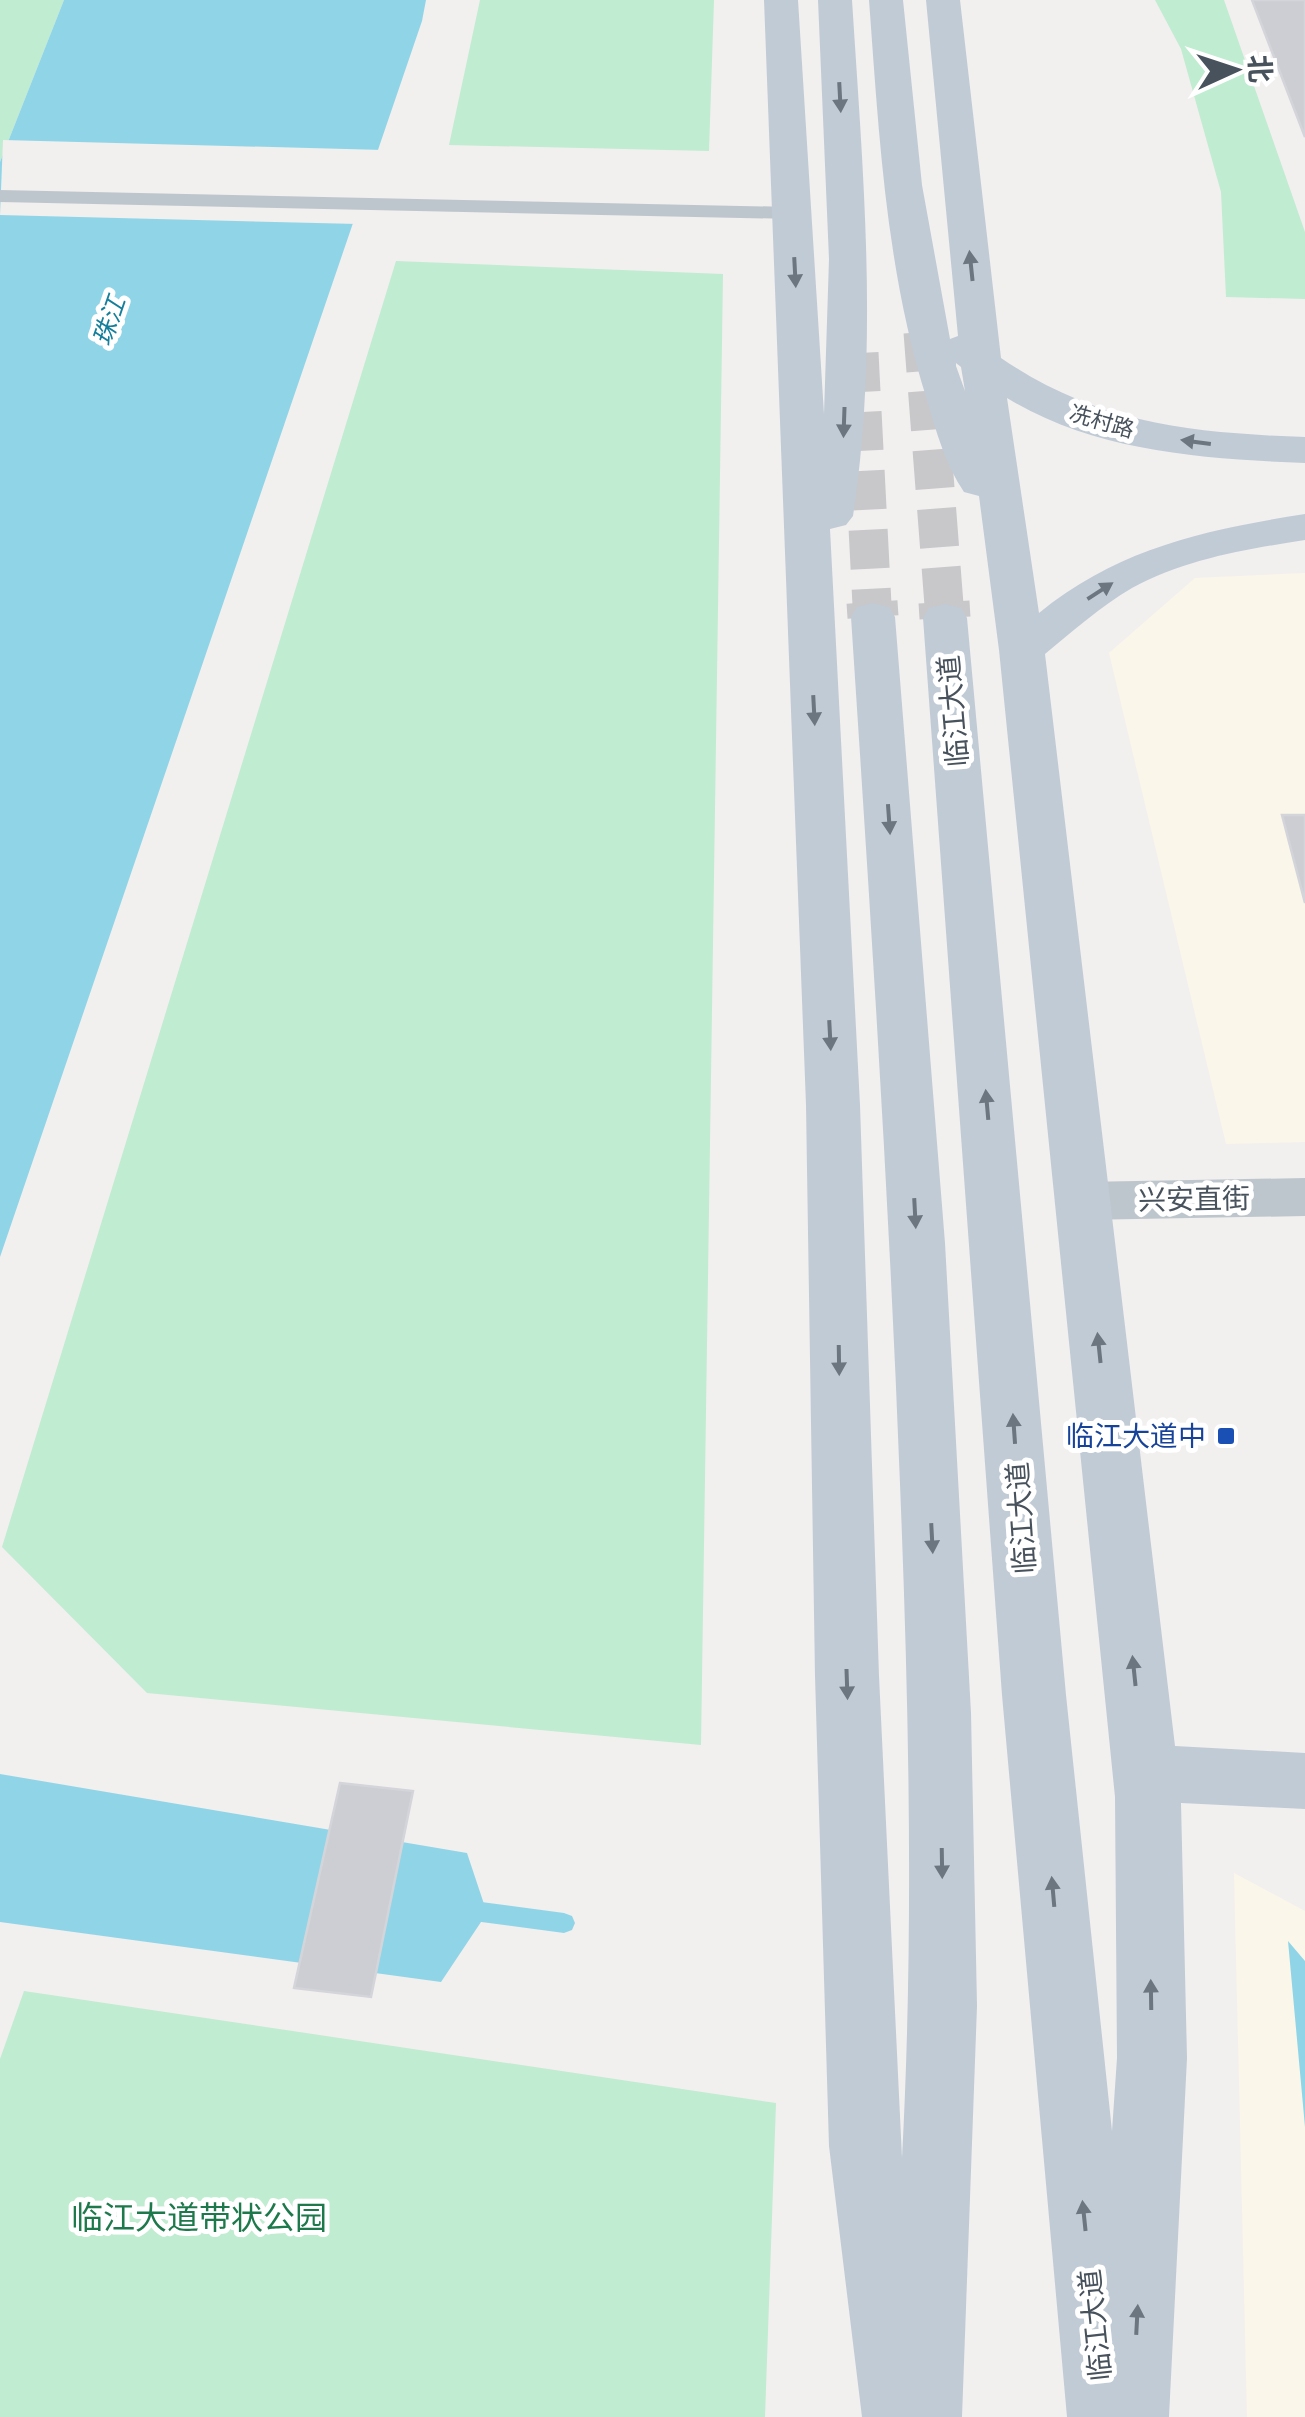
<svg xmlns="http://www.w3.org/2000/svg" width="1305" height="2417" font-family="Commissioner,'Noto Sans SC',sans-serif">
<rect width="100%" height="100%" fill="#f2efef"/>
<path fill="#fbf6ea" d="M1305,573v569l-79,2 -117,-491 86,-75z
M1234,1873l71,38v506h-58z"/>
<path fill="#c0ecd1" d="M0,0h64l-64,162z
M480,0h234l-5,151 -260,-6z
M1155,0h69l81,232v67l-79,-2 -5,-105 -40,-143z
M396,261l327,13 -22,1471 -554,-52 -145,-146z
M24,1991l752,112 -11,314h-765v-358z"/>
<path fill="#90d5e7" d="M64,0h362l-4,21 -422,1236v-1095z
M0,1774l467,79 20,60 -46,69 -441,-60z
M1288,1941l17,20v166z"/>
<path fill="#f2efef" d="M3,140l380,10 -25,74 -358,-9z"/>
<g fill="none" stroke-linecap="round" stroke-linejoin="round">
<path fill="#90d5e7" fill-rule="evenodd" d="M466,1900l98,13 8,3 3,7 -3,7 -8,3 -98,-13 -8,-3 -3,-7 3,-7z"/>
</g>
<path fill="#ccced3" stroke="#d4d5da" stroke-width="2.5" d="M1252,0h53v137z
M1282,815h23v88z
M340,1783l73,8 -42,206 -77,-9z"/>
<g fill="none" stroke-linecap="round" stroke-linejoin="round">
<path stroke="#c8c8ca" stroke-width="39" stroke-dasharray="39 20" stroke-linecap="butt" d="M923,332l21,273
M859,353l13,252"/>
<path stroke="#c8c8ca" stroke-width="51" stroke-dasharray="51 25" stroke-linecap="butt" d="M872,602l1,15
M944,602l1,16"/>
<path fill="#bec6cd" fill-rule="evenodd" d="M0,190l792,17 9,6 -9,6 -792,-17z"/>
<path fill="#bec6cd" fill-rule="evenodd" d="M1305,1178v38l-223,4 -19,-5 -7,-14 7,-14 19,-5z"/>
<path fill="#c1cbd5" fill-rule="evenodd" d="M764,0h34l26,414 5,-155 -11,-259h34c11,173 27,344 1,516l-7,9 -16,4 30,576 19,571 23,482c12,-225 7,-449 -2,-674 -11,-289 -30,-578 -49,-867l6,-10 16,-4 16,4 6,10 50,626 26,470 6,293 -15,411h-100l-33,-271 -14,-470 -9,-571z
M869,0h34l19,185 28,154 8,-3 -32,-336h34l41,358c96,66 190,75 304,79v26c-101,-4 -210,-11 -298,-65l32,215c80,-65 166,-83 266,-99v26c-58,9 -120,19 -173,48 -31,18 -59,43 -87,66l130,1092 130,7v56l-124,-6 6,255 -18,359h-102l-65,-722 -79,-1077 6,-10 16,-4 16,4 6,10 99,1077 46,436 5,-73 -2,-261 -116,-1147 -20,-154 -15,-4c-18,-26 -28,-61 -37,-92 -41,-129 -48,-265 -58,-400zM956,363l5,4 4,24 -9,-25z"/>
</g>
<defs><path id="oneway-solid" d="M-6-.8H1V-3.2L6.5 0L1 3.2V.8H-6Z" transform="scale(2.5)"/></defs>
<g fill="#6c7680">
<use href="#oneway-solid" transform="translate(840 97) rotate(87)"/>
<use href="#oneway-solid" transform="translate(971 266) rotate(-96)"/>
<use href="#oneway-solid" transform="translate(795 272) rotate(87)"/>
<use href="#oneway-solid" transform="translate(844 422) rotate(92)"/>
<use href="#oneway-solid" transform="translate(1196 442) rotate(-172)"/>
<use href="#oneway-solid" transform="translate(1100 591) rotate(-33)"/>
<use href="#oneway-solid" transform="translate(814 710) rotate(87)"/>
<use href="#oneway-solid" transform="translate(889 819) rotate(86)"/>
<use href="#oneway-solid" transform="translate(830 1035) rotate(87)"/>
<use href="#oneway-solid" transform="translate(987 1105) rotate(-95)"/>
<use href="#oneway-solid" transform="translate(915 1213) rotate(87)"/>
<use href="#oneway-solid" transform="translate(1099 1348) rotate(-96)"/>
<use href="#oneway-solid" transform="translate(839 1360) rotate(89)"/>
<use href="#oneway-solid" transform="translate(1014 1429) rotate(-94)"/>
<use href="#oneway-solid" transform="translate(932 1538) rotate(87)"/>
<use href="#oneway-solid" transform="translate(1134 1671) rotate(-96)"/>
<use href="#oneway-solid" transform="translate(847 1684) rotate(88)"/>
<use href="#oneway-solid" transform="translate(942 1863) rotate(89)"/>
<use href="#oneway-solid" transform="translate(1053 1892) rotate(-95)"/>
<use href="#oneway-solid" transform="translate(1151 1995) rotate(-91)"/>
<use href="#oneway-solid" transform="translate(1084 2216) rotate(-96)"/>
<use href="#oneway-solid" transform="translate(1137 2320) rotate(-87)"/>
</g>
<rect fill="#1a4fb4" stroke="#fff" stroke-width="4" x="1216" y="1426" width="20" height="20" rx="5"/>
<g text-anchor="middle" stroke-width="10" stroke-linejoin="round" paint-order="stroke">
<g font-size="22" fill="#48525c" stroke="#fff">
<text transform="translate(1102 421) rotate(16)" y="8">冼村路</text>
</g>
<g font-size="25" font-style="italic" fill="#157f9b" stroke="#fff">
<text transform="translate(109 321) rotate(-71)" y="9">珠江</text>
</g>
<g font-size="28" fill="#48525c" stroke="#fff">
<text transform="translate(953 711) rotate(-95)" y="10">临江大道</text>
<text transform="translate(1194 1199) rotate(-1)" y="10">兴安直街</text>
<text transform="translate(1021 1518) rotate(-94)" y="10">临江大道</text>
<text transform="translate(1095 2325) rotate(-96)" y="10">临江大道</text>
</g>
<g font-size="28" fill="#164399" stroke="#fff" text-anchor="end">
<text x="1206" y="1446">临江大道中</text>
</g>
<g font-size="32" fill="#1d794b" stroke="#fff">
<text x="199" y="2229">临江大道带状公园</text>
</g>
</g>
<g transform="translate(1235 70) rotate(87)" stroke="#ffffff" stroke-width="8" paint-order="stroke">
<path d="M0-8L18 38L0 25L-18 38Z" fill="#48525c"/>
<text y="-15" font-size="28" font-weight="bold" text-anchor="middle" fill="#48525c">北</text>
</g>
</svg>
